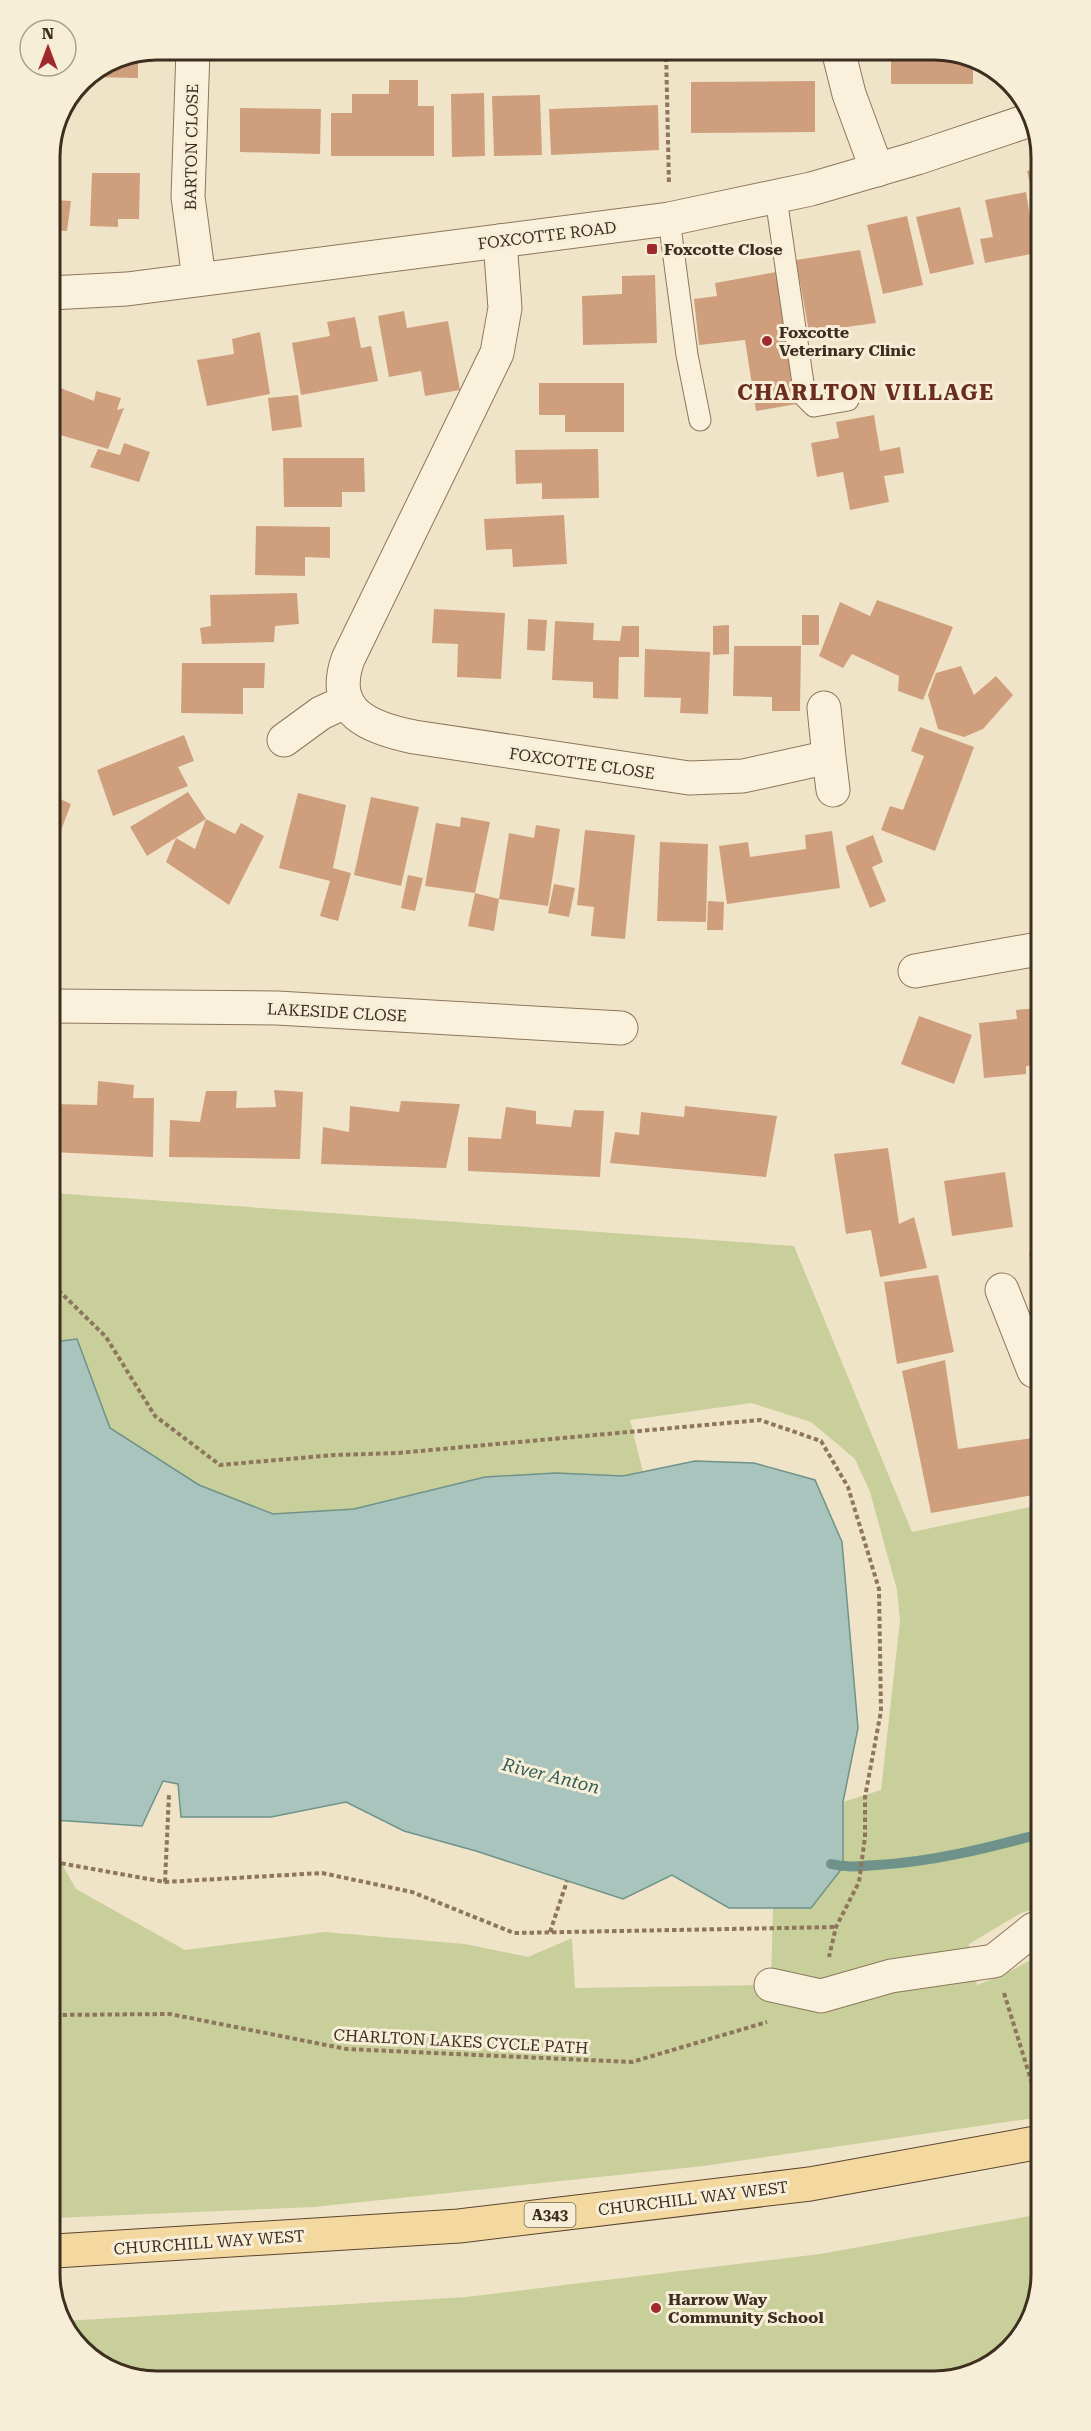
<svg xmlns="http://www.w3.org/2000/svg" width="1091" height="2431" font-family="'Roboto Serif',serif">
<rect width="100%" height="100%" fill="#f0e4c8"/>
<path fill="#c9cf9b" d="M52,1193l742,53 118,286 127,-27 2,402 -20,6 -52,31 8,41 30,-12 34,-19v163l-337,49 -390,41 -259,11 -1,-368 22,39 109,61 140,-18 140,12 63,13 44,-19 3,50 196,-3 2,-77h38l32,-41v-65l38,-12 19,-169 -3,-31 -27,-98 -15,-33 -44,-37 -60,-19 -121,17 13,52 -20,5 -67,-4 -71,4 -131,32 -81,5 -74,-29 -89,-57 -33,-89 -24,3z
M1041,2214v60l-22,65 -50,37 -819,5 -58,-22 -28,-38 402,-24 354,-43z"/>
<path fill="#a9c4bc" stroke="#6f938a" stroke-width="1.5" d="M77,1339l33,89 89,57 74,29 81,-5 131,-32 71,-4 67,3 72,-15 59,2 61,17 27,62 16,186 -15,74v65l-32,41h-82l-57,-33 -49,24 -147,-48 -72,-20 -58,-29 -75,15h-90l-3,-33 -15,-3 -21,45 -88,-6 -1,-478z"/>
<g fill="none" stroke-linecap="round" stroke-linejoin="round">
<path stroke="#6f938a" stroke-width="10" d="M831,1864c16,4 30,2 46,1 55,-3 110,-17 163,-31"/>
</g>
<path fill="#cf9f7d" d="M891,50h50l32,12v22h-82z
M138,53v25l-50,-1 28,-19z
M389,80h29v26h16v50h-103v-43h21v-19h37z
M815,81v51l-124,1v-51z
M484,93l1,63 -33,1 -1,-63z
M540,95l2,60 -48,1 -2,-60z
M658,105l1,45 -108,5 -2,-46z
M240,108l81,1 -1,45 -80,-2z
M50,152l10,1 -5,47 16,1 -4,30 -17,-1z
M1036,169v38h-1l-8,-36z
M92,173h48l-1,46h-21v8l-28,-1z
M1026,192l10,61 -51,10 -5,-24 13,-2 -8,-37z
M960,207l14,57 -44,10 -14,-57z
M907,216l16,69 -40,9 -16,-69z
M860,250l16,73 -67,9 -13,-72z
M782,271l10,69 -7,2 12,62 -41,7 -11,-71 -46,5 -5,-46 23,-3 -2,-13z
M655,275l2,68 -74,2 -1,-49 40,-2v-18z
M404,311l3,17 41,-7 12,69 -35,6 -4,-25 -32,6 -11,-61z
M355,317l6,31 10,-2 7,35 -77,14 -9,-52 38,-7 -3,-14z
M260,332l10,62 -63,12 -10,-46 37,-6 -2,-15z
M539,383h85v49h-59v-17h-26z
M50,384l44,17 2,-10 25,7 -4,12 7,-2 -16,41 -58,-17z
M298,395l4,32 -30,4 -4,-33z
M874,415l6,36 20,-4 4,26 -20,3 5,26 -39,8 -7,-38 -26,5 -6,-34 28,-5 -3,-16z
M124,443l26,9 -11,30 -49,-15 8,-18 22,6z
M598,449l1,49 -57,1v-16l-26,1 -1,-34z
M283,458h81l1,34h-23v15h-58z
M564,515l3,49 -54,3 -1,-18 -26,1 -2,-31z
M256,526l74,1v31l-25,-1v19l-50,-1z
M297,593l2,31 -24,2 -1,16 -72,2 -2,-16 11,-2 -1,-31z
M877,600l76,27 -30,73 -25,-9 1,-15 -47,-22 -9,14 -24,-12 21,-54 30,14z
M434,609l71,4 -4,66 -44,-2 1,-33 -26,-1z
M802,615h17v30h-17z
M528,619l19,1 -2,31 -18,-1z
M555,621l39,2 -1,17 27,1 2,-15h17v31h-20l-1,42 -25,-1v-16l-41,-2z
M729,625v29l-16,1v-29z
M734,646h67l-1,65h-28v-14l-39,-1z
M645,649l65,3 -2,62 -28,-1 1,-15 -37,-1z
M182,663h83l-1,25h-21v26l-62,-1z
M961,666l13,29 22,-19 17,19 -30,34 -19,8 -26,-8 -10,-34 8,-22z
M920,727l54,20 -39,104 -54,-21 9,-24 13,4 21,-54 -13,-5z
M184,735l10,26 -16,6 10,19 -75,30 -16,-46z
M188,792l18,27 29,15 6,-11 23,13 -35,69 -63,-43 10,-24 19,11 11,-30 -59,37 -17,-29z
M298,793l48,12 -13,63 18,5 -13,48 -18,-5 10,-35 -51,-13z
M371,797l48,10 -18,79 -47,-11z
M58,798l13,6 -19,50 -1,-40 2,1z
M461,817l29,5 -15,71 -50,-7 11,-63 24,4z
M536,825l24,4 -12,77 -49,-7 10,-66 25,5z
M585,830l50,5 -10,104 -34,-3 3,-29 -17,-2z
M832,831l8,57 -113,16 -8,-58 29,-4 2,15 56,-8 -1,-14z
M873,835l10,27 -11,5 14,34 -16,7 -24,-59v-3z
M660,842l48,2 -2,78 -49,-1z
M408,875l15,3 -8,33 -14,-3z
M554,884l21,4 -6,29 -21,-4z
M475,893l24,6 -5,32 -26,-5z
M708,901l16,1 -1,28h-16z
M1038,1008v57l-12,1v8l-42,4 -5,-55 38,-4 -1,-9z
M919,1016l53,19 -18,49 -53,-20z
M98,1081l36,4 -1,13h21l-1,59 -101,-5v-48l45,1z
M274,1090l29,2 -3,67 -131,-2 1,-37 30,2 6,-31h31l-1,17 40,-1z
M401,1101l59,3 -14,64 -125,-4 2,-37 26,5 1,-26 49,6z
M685,1106l92,10 -11,61 -156,-14 5,-31 24,3 2,-23 43,5z
M506,1107l30,4v13l35,3 3,-17 30,1 -4,66 -132,-6v-34l33,2z
M888,1148l11,76 15,-7 13,51 -47,9 -9,-47 -25,4 -12,-80z
M1005,1172l8,55 -61,9 -8,-55z
M1039,1251v48l-3,1 -7,-47z
M938,1275l16,77 -57,12 -13,-82z
M945,1360l13,89 81,-12v57l-108,19 -29,-142z"/>
<g fill="none" stroke-linecap="round" stroke-linejoin="round">
<g stroke="#8d765c" stroke-width="23">
<path id="service" d="M776,198l29,199 9,9 34,-6
M669,219l18,136 13,65"/>
</g>
<g stroke="#8d765c" stroke-width="35">
<path id="minor" d="M193,50l-5,147 11,82
M838,50l11,44 28,76
M500,241l5,67 -8,45 -149,306c-19,54 22,69 66,78l275,41 54,-2 86,-19 -5,-49
M284,740l37,-27 26,-12
M829,757l4,33
M915,971l123,-22
M52,1006l225,2 344,20
M1002,1290l32,81 5,-1
M771,1985l50,11 70,-20 103,-15 40,-32 7,-2"/>
</g>
<g stroke="#8d765c" stroke-width="35">
<path id="tertiary" d="M50,293l77,-4 542,-70 142,-30 106,-31 116,-39"/>
</g>
<g stroke="#5b4430" stroke-width="35">
<path id="primary" d="M55,2251l404,-25 351,-42 231,-42"/>
</g>
<path stroke="#8d765c" stroke-width="4" stroke-dasharray="4.5 3" stroke-linecap="butt" d="M666,50l3,135
M53,1285l53,52 49,79 65,49 114,-10 64,-2 362,-33 61,21 27,46 31,102 2,122 -16,86v40l-6,45 -23,45 -7,30
M54,1862l111,20 157,-9 90,19 102,41 322,-6
M165,1882l4,-88
M550,1932l17,-51
M1004,1993l35,113
M55,2015l115,-1 176,35 286,13 135,-40"/>
<use href="#service" stroke="#faf1dc" stroke-width="21"/>
<use href="#minor" stroke="#faf1dc" stroke-width="33"/>
<use href="#tertiary" stroke="#faf1dc" stroke-width="33"/>
<use href="#primary" stroke="#f3d9a0" stroke-width="33"/>
</g>
<g fill="#9e2a2b" stroke="#f7eed8" stroke-width="2">
<rect x="646" y="243" width="12" height="12" rx="3"/>
<circle cx="767" cy="341" r="6"/>
<circle cx="656" cy="2308" r="6"/>
</g>
<g text-anchor="middle" stroke-width="6" stroke-linejoin="round" paint-order="stroke">
<rect fill="#f7eed8" stroke="#756857" stroke-width="1.5" x="524.5" y="2203" width="51" height="24" rx="4.5"/>
<g font-size="15" font-weight="bold" fill="#3d2e20">
<text x="550" y="2220">A343</text>
</g>
<g font-size="16" fill="#3d2e20" stroke="#f7eed8">
<text transform="translate(191 147) rotate(-89)" y="6">BARTON CLOSE</text>
<text transform="translate(547 235) rotate(-7)" y="6">FOXCOTTE ROAD</text>
<text transform="translate(582 763) rotate(8)" y="6">FOXCOTTE CLOSE</text>
<text transform="translate(337 1012) rotate(3)" y="6">LAKESIDE CLOSE</text>
<text transform="translate(461 2041) rotate(3)" y="6">CHARLTON LAKES CYCLE PATH</text>
<text transform="translate(693 2198) rotate(-7)" y="6">CHURCHILL WAY WEST</text>
<text transform="translate(209 2242) rotate(-4)" y="6">CHURCHILL WAY WEST</text>
</g>
<g font-size="16" font-weight="bold" fill="#3d2e20" stroke="#f7eed8" text-anchor="start">
<text x="664" y="255">Foxcotte Close</text>
<text x="779" y="338">Foxcotte<tspan x="779" dy="18">Veterinary Clinic</tspan></text>
<text x="668" y="2305">Harrow Way<tspan x="668" dy="18">Community School</tspan></text>
</g>
<g font-size="18" font-style="italic" fill="#2f5d5a" stroke="#f7eed8">
<text transform="translate(551 1776) rotate(14)" y="6">River Anton</text>
</g>
<g font-size="22" font-weight="bold" letter-spacing="1.5" fill="#6b2e1e" stroke="#f7eed8">
<text x="866" y="400">CHARLTON VILLAGE</text>
</g>
</g>
<path d="M0 0H1091V2431H0ZM157 60H934A97 97 0 0 1 1031 157V2274A97 97 0 0 1 934 2371H157A97 97 0 0 1 60 2274V157A97 97 0 0 1 157 60Z" fill="#f7eed8" fill-rule="evenodd"/>
<path fill="none" stroke="#3d2e20" stroke-width="3" d="M157 60H934A97 97 0 0 1 1031 157V2274A97 97 0 0 1 934 2371H157A97 97 0 0 1 60 2274V157A97 97 0 0 1 157 60Z"/>
<g transform="translate(48 48)"><circle r="28" fill="#f7eed8" stroke="#ada18e" stroke-width="1.5"/>
<path d="M0-4.5L10 22L0 15L-10 22Z" fill="#9e2a2b"/>
<text y="-9" font-size="16" font-weight="bold" text-anchor="middle" fill="#3d2e20">N</text>
</g>
</svg>
